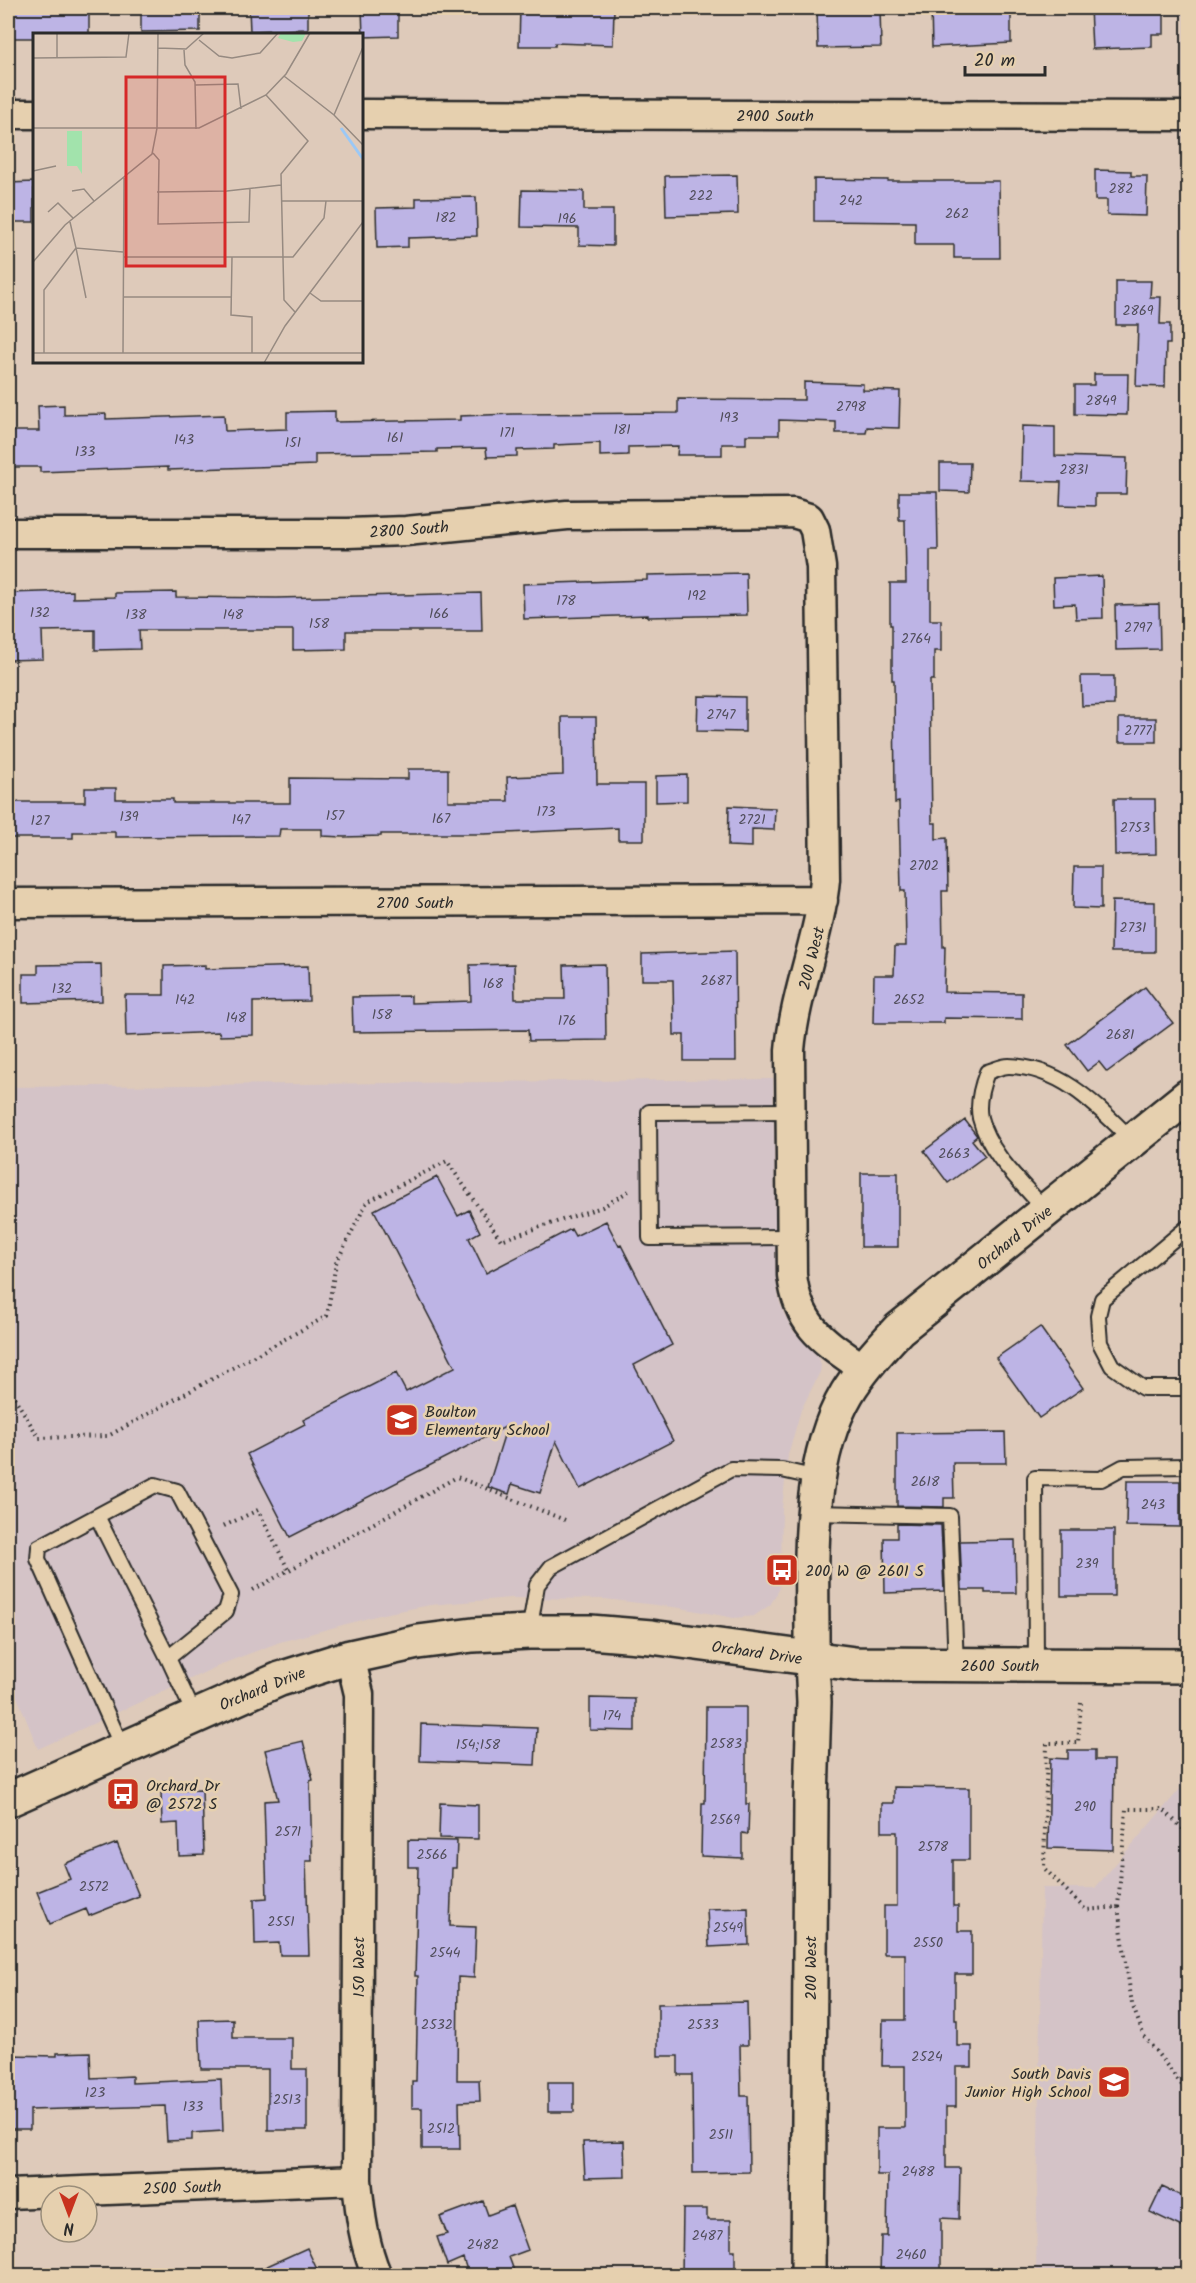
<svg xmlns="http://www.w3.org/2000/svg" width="1196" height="2283" font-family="Kalam,sans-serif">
<rect width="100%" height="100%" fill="#decaba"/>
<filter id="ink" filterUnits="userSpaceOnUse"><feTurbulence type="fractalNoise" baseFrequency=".0167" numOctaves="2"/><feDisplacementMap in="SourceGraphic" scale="12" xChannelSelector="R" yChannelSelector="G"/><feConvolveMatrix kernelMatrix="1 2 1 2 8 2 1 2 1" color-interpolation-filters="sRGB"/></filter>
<g filter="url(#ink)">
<path fill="#d4c3c7" d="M773,1079l3,201 3,20 5,14 10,18 25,26 2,8 -1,6 -19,38 -13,45 -6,53 -1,69 -2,13 -9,15 -16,11 -20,2 -53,-10 -76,-9 -95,-1 -80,7 -47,9 -103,28 -53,20 -189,87 -30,-75v-587z
M1180,1701h8v574l-152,1 6,-388h53l85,-99z"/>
<path fill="#bdb4e5" stroke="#2b2b2b" stroke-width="1.5" d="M8,8h81v26h-55v4h-26z
M141,8h59v23l-59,1z
M249,8h59v21l-58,2z
M362,8h36v28l-35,1z
M520,8h94l-1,37 -58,-2v3h-36z
M817,8h63l1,39 -63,1z
M931,8h80v35l-79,4z
M1090,8h21l1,2 52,-1v25h-12v13l-60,2z
M1095,170l36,1v5h16l-1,40 -39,-1v-15h-12z
M737,175l1,39 -72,2 -1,-40z
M814,179l74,1v1h111l1,77h-46v-13h-39v-23l-101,-1z
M34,182v40h-26v-39z
M522,190l62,1v19h29v36l-34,-1v-17l-58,-1z
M476,197l1,39 -69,2v9l-31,1 -1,-40 40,-1v-9z
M1116,281h35l-1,16h11l-1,27h10v20h-4l-1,43 -29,-1 2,-61h-22z
M1094,374h34l-1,41 -52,-1v-29h19z
M804,382l59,2v6l37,1 -1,37 -32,-1 -1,6h-30v-11l-57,-2v15h-33v9h-24v11h-45l1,-9 -50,1v8l-28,1v-13l-46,2v4l-37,1v6l-30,1 -1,-9 -49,1v3l-122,2v11l-89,3 -58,2v-3l-128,5v-5h-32v-36h31l-1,-25 26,-1v10l42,-1v5l118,-4 1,16 62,-2v-17l48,-1v11l125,-2v-4l52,-2 166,-1v-14l126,1z
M1022,426l33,1v29l72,2 -1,36h-31v12l-35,-1 1,-23 -40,-1z
M940,463h30l-1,29 -29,-1z
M899,492h38l1,58h-8v70h11v31h-7v29h-4l2,143h4v16l11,-1 1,53h-6l1,56h2l-1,45 78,1v26l-78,-1v5h-71l1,-48h20l1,-29h11l-1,-55h-4l-2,-89 -4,1 -1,-123h-2v-55h-2v-42h16l-1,-63h-6z
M746,573l1,42 -99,2v-2l-124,4 -1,-35 124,-4v-5z
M1102,576l1,42 -27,1 -1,-15 -21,1 -1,-27z
M73,591v7l42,-1v-4l61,-1v5l101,1 204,-5 1,38h-136v18l-53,1v-20h-154l1,19 -45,1v-20l-53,1 1,28 -35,1v-67z
M1159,604l1,45 -44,1 -1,-45z
M1081,676h33v29l-32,1z
M698,696l47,1v35l-48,-1z
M562,717h34l1,67h47v56h-26v-12l-134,6h-103v2l-37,1 -22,-1v-7h-42l-1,7 -164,1v-5h-42v6h-65v-36h77v-14h31v11h57v4h117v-25l118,1v-10h40v32h60l-1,-24 56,-2z
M1119,718h37v24h-37z
M687,775v26l-31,1v-26z
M1114,799h41l1,55 -41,1z
M729,806l46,2 -1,22 -22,-1v18l-24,-1z
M1074,867h27v42l-28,-1z
M1112,901l43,1v50h-44z
M735,951l1,110h-52v-26h-10l-1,-55h-31v-26z
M101,964l1,37 -79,2v-29h15v-9z
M514,964l1,35h50l-1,-34 41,-1 1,76 -77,1 -1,-11 -175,2 -1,-35 59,-1v7l60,-2 -1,-36z
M205,965v4l103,-3 1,35 -56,1v33l-33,1 -1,-4 -93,4 -1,-41h39v-29z
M1145,987l28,36 -66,49 -8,-10 -12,9 -20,-26z
M965,1120l12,16 -5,4 13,16 -37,27 -24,-32z
M861,1173h37v74h-37z
M437,1177l21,39 11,-6 11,22 -11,6 17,35 85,-44 4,7 31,-15 13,25 2,-1 51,100 -38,20 39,76 -93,48 -24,-48 -16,52 -28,-9 -3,10 -21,-7 19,-61 -217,111 -43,-83 58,-30 -2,-4 93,-47 10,19 49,-25 -81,-157z
M1040,1327l43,61 -44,30 -43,-60z
M1005,1432l1,31h-53l1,35h-10v9l-47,-1v-73z
M1127,1481h53v46l-54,-1z
M897,1524l44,1 3,66 -59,2 -1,-55h13z
M1061,1530h53v66h-53z
M1015,1540l1,53h-31v-3h-23l-2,-49z
M590,1698l45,1v32l-45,-1z
M706,1707h40v97h3l-1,30 -6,-1v25l-41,-2 1,-53h3z
M421,1724l116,4 -2,37 -115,-4z
M303,1741l10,39 -3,1 2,80h-6l3,94h-29l-1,-12 -24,1 -1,-45 13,-1 -3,-97 14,-1 -13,-50z
M1068,1750h27v10h19l-1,90 -65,-2 2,-90 18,1z
M894,1787l75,1v72h-16v46h5v25h14v43h-17v46h2v26h15v21h-16v40h-10v61h14l-1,51 -18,-1v58h-61l1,-40h6l1,-61h-11v-47h28v-62h-23l1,-46h22v-66h-21v-48h13v-74h-15v-29h12z
M202,1790l2,65 -25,1 -1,-33 -16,1 -1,-33z
M440,1803l38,2v34l-39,-1z
M408,1840l49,1 -1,27h-4l-2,58 26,1 -2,51 -16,-1 -1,103h22l1,21 -21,1 1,47h-38v-41h-10v-27h4l2,-105h-3l3,-109h-10z
M117,1843l22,53 -50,20 -3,-7 -36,15 -13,-32 33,-13 -6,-15z
M748,1908l1,37 -40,2 -2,-38z
M747,2002l1,43h-8l1,51h7l1,76 -56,1 -1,-98h-14v-19h-20v-52z
M233,2019v19h59v31h15v61h-39v-61h-67l-2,-49z
M90,2052l1,26 41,-2v7l89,-4 2,52 -31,2v7l-25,1 -2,-35 -135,4v19h-22v-74l49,1v-3z
M548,2082h26v30h-26z
M624,2141l1,36 -40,1 -2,-36z
M1162,2187l26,12v31l-38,-18z
M483,2201l5,14 24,-9 16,44 -19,7 7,19h-47l-6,-18 -16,7 -10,-28 10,-3 -7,-17z
M683,2209h24v11h24v30h4v26h-53z
M307,2248l13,28h-75z"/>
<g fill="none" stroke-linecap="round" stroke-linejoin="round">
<g stroke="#2b2b2b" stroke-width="18">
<path id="service" d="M790,1111l-141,1 1,126 142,-1
M1046,1211c-23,-27 -57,-57 -66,-93 -3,-14 2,-33 7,-46 7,-2 15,-6 22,-6 53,1 89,41 124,75
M1188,1227l-86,72 -4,17 2,27 12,23 31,22h45
M814,1513l136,3 6,149
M97,1516l71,142
M529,1632l8,-47 14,-18 180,-98 51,1 35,8
M1036,1665l-1,-187 66,1 22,-12 65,-1
M122,1747l-84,-188 1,-12 116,-62 22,6 54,104 -5,16 -58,47 27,58"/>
</g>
<g stroke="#2b2b2b" stroke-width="33">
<path id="minor" d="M8,114h26
M362,114l826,2
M8,533h340l58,-2 161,-16 226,-2 16,5 6,12 6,37 4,312c-5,58 -30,113 -35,171l2,225c6,52 32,66 72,94
M8,903l815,-3
M350,1657l9,37 -2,486c3,34 7,65 20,96
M8,2194l349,-14"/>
</g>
<g stroke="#2b2b2b" stroke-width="38">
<path id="tertiary" d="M808,2276l3,-476 3,-98 -2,-42"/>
</g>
<g stroke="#2b2b2b" stroke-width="38">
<path id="secondary" d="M812,1660c1,-84 -9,-193 35,-267 14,-23 33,-44 52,-64l289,-233
M8,1800l272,-121 70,-22 68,-15 55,-7 56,-3h61l61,5 204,27 333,2"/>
</g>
<path stroke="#2b2b2b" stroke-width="4" stroke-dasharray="1.5 4.5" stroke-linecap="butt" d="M8,1387l31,51 69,-2 219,-120 9,-53 31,-61 80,-41 54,79 101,-33 27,-16
M224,1526l34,-16 30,59
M253,1590l204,-113 108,43
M1081,1703l-3,40h-31l-3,125 42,42 32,-3 14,97 12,32 41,53
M1118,1907l8,-98h37l25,25"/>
<use href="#service" stroke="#e6d0af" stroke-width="14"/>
<use href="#minor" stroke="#e6d0af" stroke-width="28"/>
<use href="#tertiary" stroke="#e6d0af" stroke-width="33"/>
<use href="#secondary" stroke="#e6d0af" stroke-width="33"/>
</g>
</g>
<defs>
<g id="school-square" transform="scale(1.725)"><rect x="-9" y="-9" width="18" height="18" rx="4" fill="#c8321e" stroke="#e6d0af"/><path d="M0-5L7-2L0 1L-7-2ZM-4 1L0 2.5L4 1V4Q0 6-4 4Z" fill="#fff"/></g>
<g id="bus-square" transform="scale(1.725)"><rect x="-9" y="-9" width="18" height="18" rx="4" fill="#c8321e" stroke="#e6d0af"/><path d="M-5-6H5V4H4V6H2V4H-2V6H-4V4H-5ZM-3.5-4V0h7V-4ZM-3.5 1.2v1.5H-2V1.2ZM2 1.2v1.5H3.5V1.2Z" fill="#fff"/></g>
</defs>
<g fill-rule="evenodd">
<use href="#school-square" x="402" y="1420"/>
<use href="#bus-square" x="782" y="1570"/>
<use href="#bus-square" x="123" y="1794"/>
<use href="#school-square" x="1114" y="2082"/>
</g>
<g text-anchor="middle" stroke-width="5" stroke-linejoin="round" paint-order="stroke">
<g font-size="14" fill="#504d5a">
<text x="1121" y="193">282</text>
<text x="701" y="200">222</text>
<text x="851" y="205">242</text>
<text x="957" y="218">262</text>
<text x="446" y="222">182</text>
<text x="567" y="223">196</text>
<text x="1138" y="315">2869</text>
<text x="1101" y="405">2849</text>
<text x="851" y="411">2798</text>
<text x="729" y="422">193</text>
<text x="622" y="434">181</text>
<text x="507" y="437">171</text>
<text x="395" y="442">161</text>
<text x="184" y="444">143</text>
<text x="293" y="447">151</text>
<text x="85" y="456">133</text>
<text x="1074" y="474">2831</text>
<text x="697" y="600">192</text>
<text x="566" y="605">178</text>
<text x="40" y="617">132</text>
<text x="439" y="618">166</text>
<text x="136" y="619">138</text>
<text x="233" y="619">148</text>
<text x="319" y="628">158</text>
<text x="1138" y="632">2797</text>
<text x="916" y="643">2764</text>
<text x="721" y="719">2747</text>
<text x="1138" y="735">2777</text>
<text x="546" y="816">173</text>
<text x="335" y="820">157</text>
<text x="129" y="821">139</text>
<text x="441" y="823">167</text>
<text x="241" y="824">147</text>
<text x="752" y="824">2721</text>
<text x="40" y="825">127</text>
<text x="1135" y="832">2753</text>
<text x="924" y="870">2702</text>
<text x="1133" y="932">2731</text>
<text x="716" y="985">2687</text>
<text x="493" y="988">168</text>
<text x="62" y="993">132</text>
<text x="185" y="1004">142</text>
<text x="909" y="1004">2652</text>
<text x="382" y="1019">158</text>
<text x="236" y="1022">148</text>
<text x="567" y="1025">176</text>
<text x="1120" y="1039">2681</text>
<text x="954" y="1158">2663</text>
<text x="925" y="1486">2618</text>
<text x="1153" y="1509">243</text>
<text x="1087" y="1568">239</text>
<text x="612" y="1720">174</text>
<text x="726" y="1748">2583</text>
<text x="478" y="1749">154;158</text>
<text x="1085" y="1811">290</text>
<text x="725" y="1824">2569</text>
<text x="288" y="1836">2571</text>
<text x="933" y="1851">2578</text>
<text x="432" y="1859">2566</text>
<text x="94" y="1891">2572</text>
<text x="281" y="1926">2551</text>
<text x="728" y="1932">2549</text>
<text x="928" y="1947">2550</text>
<text x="445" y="1957">2544</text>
<text x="437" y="2029">2532</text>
<text x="703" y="2029">2533</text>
<text x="927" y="2061">2524</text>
<text x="95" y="2097">123</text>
<text x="287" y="2104">2513</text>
<text x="193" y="2111">133</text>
<text x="441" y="2133">2512</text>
<text x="721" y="2139">2511</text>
<text x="918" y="2176">2488</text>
<text x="707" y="2240">2487</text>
<text x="483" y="2249">2482</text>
<text x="911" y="2259">2460</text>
</g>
<g font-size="16" fill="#2b2b2b" stroke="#e6d0af">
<text x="775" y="121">2900 South</text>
<text transform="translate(409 529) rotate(-4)" y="6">2800 South</text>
<text x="415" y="908">2700 South</text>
<text transform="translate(811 958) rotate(-76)" y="6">200 West</text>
<text transform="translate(1014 1237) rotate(-39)" y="6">Orchard Drive</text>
<text transform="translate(757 1652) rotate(8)" y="6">Orchard Drive</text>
<text x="1000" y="1671">2600 South</text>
<text transform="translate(262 1688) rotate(-22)" y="6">Orchard Drive</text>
<text transform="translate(358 1967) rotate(-90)" y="6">150 West</text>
<text transform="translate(810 1968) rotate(-90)" y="6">200 West</text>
<text transform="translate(182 2187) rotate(-2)" y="6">2500 South</text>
</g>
<g font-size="16" fill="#2b2b2b" stroke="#e6d0af" text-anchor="start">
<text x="425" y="1417">Boulton<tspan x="425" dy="18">Elementary School</tspan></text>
<text x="805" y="1576">200 W @ 2601 S</text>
<text x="146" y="1791">Orchard Dr<tspan x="146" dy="18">@ 2572 S</tspan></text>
<text x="1091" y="2079" text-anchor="end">South Davis<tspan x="1091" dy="18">Junior High School</tspan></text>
</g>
</g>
<g transform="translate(33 33)">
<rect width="330" height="330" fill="#decaba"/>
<path d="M248,0h25l-4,8 -9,1 -15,-4zM34,98h15v43l-5,-8h-10z" fill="#a2e3ac"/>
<path fill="none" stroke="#9bc8f5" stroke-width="3" d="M308,95l22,31"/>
<path fill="none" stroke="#968a81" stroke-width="1.5" d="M24,0v25M166,7l20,16 13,2 28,-5 18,-20M125,15l28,1 18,-16M151,17l1,15 10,17 1,47M0,25l93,-1 3,-24M251,43l50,39 29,30M162,52l43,-1 3,25M233,62l42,46 -27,33 3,126 11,12M301,82l29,-68M0,95h166l67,-33 20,-21 24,-41M124,95l1,-95M120,120l6,7 -1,64 91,-2 1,-34M0,138l23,-5M39,158l12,-2 10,12M124,159l70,-1 54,-6M248,168h82M15,179l10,-9 15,15M90,224h170l31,-39 2,-17M199,224l-1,58 21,2v36M0,229l32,-37 87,-71 5,-26M277,260l11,8h42M90,264h108M53,265l-10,-50 47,4M0,320h330M11,320v-63l32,-42 -6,-26M90,320l1,-175M231,330l21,-37 78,-104"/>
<path fill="#d62828" fill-opacity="0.15" stroke="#d62828" stroke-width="3" d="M93,44h99v189h-99z"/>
<rect width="330" height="330" fill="none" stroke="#2b2b2b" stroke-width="3"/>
</g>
<rect width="1196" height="2283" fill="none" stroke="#e6d0af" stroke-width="30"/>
<rect x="15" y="15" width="1166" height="2253" fill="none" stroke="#2b2b2b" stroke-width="2" filter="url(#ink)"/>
<g transform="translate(69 2214) rotate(180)"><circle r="28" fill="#e6d0af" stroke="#9b8e7a" stroke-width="1.5"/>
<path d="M0-4.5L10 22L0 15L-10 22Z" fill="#c8321e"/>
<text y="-9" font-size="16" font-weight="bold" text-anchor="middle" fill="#2b2b2b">N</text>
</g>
<path d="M965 66v9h80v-9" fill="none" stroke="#2b2b2b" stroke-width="3"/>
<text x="974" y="66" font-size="18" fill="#2b2b2b" stroke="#e6d0af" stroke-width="4.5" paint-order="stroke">20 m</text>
</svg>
